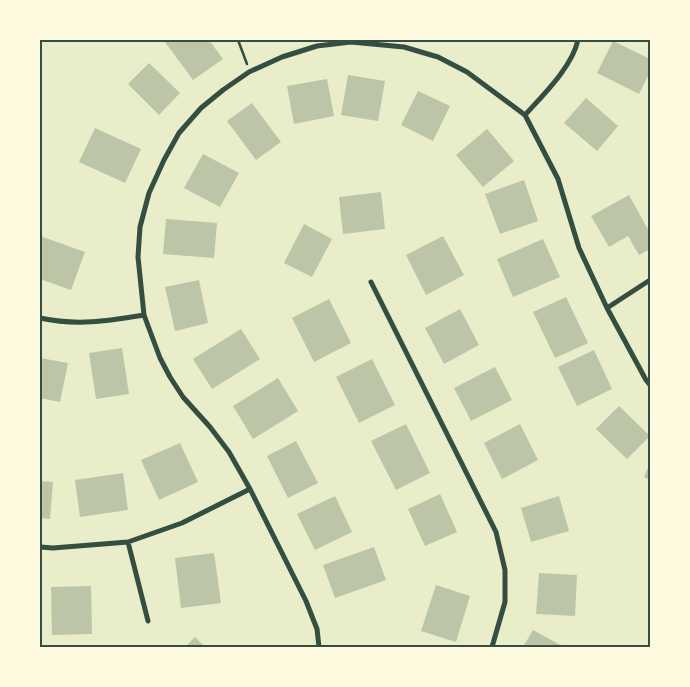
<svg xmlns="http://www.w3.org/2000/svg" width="690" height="687" font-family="Jost,sans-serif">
<rect width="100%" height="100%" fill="#e9edc9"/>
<path fill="#bcc5a7" d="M167,40h42l14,19 -30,21 -28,-38z
M613,41l37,18v13l-11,22 -42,-21z
M149,63l31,30 -21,22 -31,-31z
M348,75l37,6 -7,40 -37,-6z
M327,79l7,37 -40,8 -7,-38z
M418,91l32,15 -17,35 -32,-16z
M586,98l32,28 -21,25 -33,-28z
M252,103l29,39 -25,18 -29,-39z
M95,128l46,21 -16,34 -46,-21z
M487,129l27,32 -31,26 -27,-32z
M203,154l36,19 -19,34 -36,-19z
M524,180l14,41 -38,13 -15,-40z
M381,192l4,37 -42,5 -4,-37z
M629,195l21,38v16l-11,6 -11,-19 -19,11 -18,-31z
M166,219l51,4 -3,35 -51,-4z
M304,224l28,15 -20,38 -28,-14z
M40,236l45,16 -14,38 -31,-11z
M443,236l21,39 -38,20 -20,-40z
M543,239l17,38 -47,20 -16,-38z
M199,280l9,43 -33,8 -10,-44z
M566,297l22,46 -33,15 -22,-46z
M329,299l22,44 -37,19 -22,-44z
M460,309l19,36 -35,19 -19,-36z
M241,329l19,30 -48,30 -19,-30z
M122,348l7,46 -33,5 -7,-46z
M594,350l18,39 -35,17 -19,-39z
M40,358l28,5 -8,39 -20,-4z
M372,359l23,46 -36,18 -23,-46z
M495,367l17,33 -41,21 -17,-33z
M278,378l20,33 -45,28 -20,-33z
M619,406l31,30 -23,23 -31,-30z
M406,424l24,49 -34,17 -25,-49z
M520,424l18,36 -36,19 -18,-36z
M296,441l22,42 -30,15 -21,-42z
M180,443l18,39 -39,18 -18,-40z
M650,463v17l-6,-3z
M123,473l5,37 -48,7 -5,-37z
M40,481l13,1 -3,37 -10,-1z
M440,494l17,38 -32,14 -17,-37z
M335,496l17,36 -37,18 -18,-36z
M559,496l10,35 -38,11 -10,-34z
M374,547l12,33 -51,18 -12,-33z
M214,553l7,50 -40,5 -6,-50z
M539,573l38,2 -2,41 -39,-2z
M436,585l34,11 -14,46 -35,-11z
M91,586l1,48 -40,1 -1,-48z
M533,630l31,17h-41z
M195,637l10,10h-20z"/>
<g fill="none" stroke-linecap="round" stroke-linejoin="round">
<path stroke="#344e41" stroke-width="2.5" d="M238,40l9,24"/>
<path stroke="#344e41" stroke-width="5" d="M525,115c18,-20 47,-48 53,-75
M371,282l125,250 9,38v32l-13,45
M607,308l43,-28
M40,318c37,8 67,3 104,-3
M128,542l20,79
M40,547l13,1 75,-6 54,-19 68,-34
M319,647l-2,-18 -11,-28 -56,-112 -21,-37 -19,-25 -27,-30 -13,-20 -10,-19 -16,-43 -6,-58 2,-30 9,-34 15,-33 15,-27 22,-25 22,-18 26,-18 33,-15 35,-11 34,-4 53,5 34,10 29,15 58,43 33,64 21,69 28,60 39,72 4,5"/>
</g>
<rect width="690" height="687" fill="none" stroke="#fefae0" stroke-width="82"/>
<rect x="41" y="41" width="608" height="605" fill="none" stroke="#344e41" stroke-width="2"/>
</svg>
